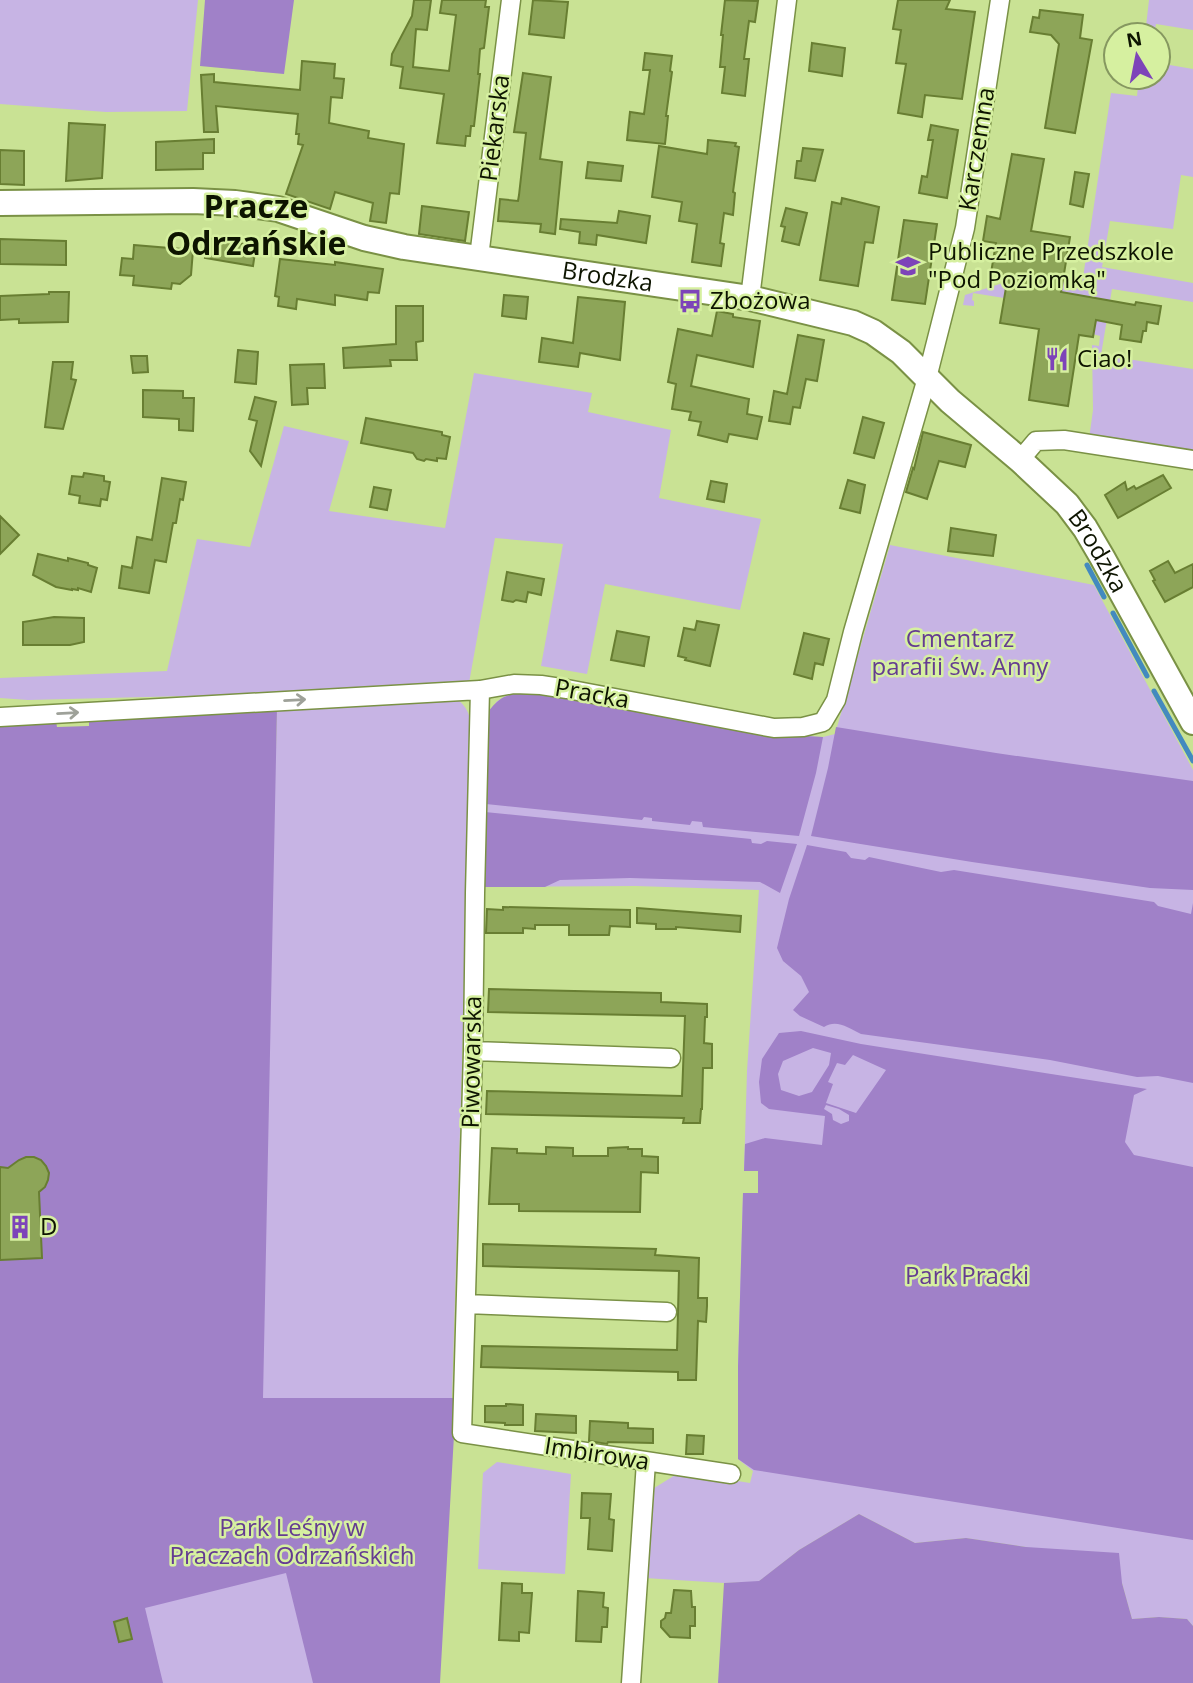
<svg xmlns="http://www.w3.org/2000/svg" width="1193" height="1683" font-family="'Open Sans',sans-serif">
<rect width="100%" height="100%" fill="#c9e294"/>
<path fill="#c7b4e4" d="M0,0h198l-11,111 -81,1 -106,-8z
M1149,0h44v30l-37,-6 -2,11h-9z
M1158,63l35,6v108l-12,-2 -8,54 -63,-8 -8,46 91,16v19l-81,-13 -11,66 92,14v86l-104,-16 4,-29 -1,-65 7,1 1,-10 -7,-2 6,-36 -77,-12 -18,12 -31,-5 -1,7 2,1v5l-11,-1 2,-10 60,-19 57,8 29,-191 26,3 2,-19h19z
M474,373l118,20 -4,19 83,18 -12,68 102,21 -21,91 -135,-26 -18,90 -46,-8 22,-122 -68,-6 -26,145 -202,11 -239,6 -28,-2v-20l167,-7 30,-132 53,8 34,-121 65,15 -20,70 116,17z
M890,545l204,40 99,185v856l-6,-7 -28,-2 -27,2 -10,-36 -96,-36 -60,-9 -51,5 -56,-29 -60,36 -41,32 -34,1 -79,-5 6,-88 29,-18 70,11 3,-12 -15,-12v-92l5,-174h15v-22h-14l3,-100 12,-181 -123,-4 -151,1 1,-127 10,-58 13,-8 260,40 54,3 12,-3z
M455,698c13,8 15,18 17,32l-20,668 2,37 -10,13 -12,235h-432l276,-934 1,-41z
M497,1462l74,12 -6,100 -87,-5 5,-96z"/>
<path fill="#a081c8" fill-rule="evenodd" d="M205,0h89l-10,74 -84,-8z
M527,693l34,3 208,38 54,3 -7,36 -17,63 -96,-9 -1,-5 -10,-1 -2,4 -38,-4v-3l-8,-1 -2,3 -156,-16 2,-92c12,-16 19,-18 39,-19z
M277,708l-14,690h191v37l-14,248h-127l-27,-110 -141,35 18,75h-163v-959l56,-3 1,6 32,-1v-7z
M836,727l160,26 197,28v109l-43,-2 -178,-26 -161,-26 17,-68z
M485,812l266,27 1,4 9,1 6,-3 30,3 -17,49 -20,-11 -130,-4 -70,2 -15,7h-60z
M807,845l39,7 5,6 14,2 4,-3 72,15 13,-2 200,32 4,4 33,8 2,-11v180l-35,-7 -21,1 -87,-17 -189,-26c-13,-6 -24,-15 -37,-7l-24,-11 -7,-6 16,-18 -8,-16 -18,-15 -6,-13 12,-49z
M801,1031l60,13 286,45 -13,6 -9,47 9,13 59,12v373l-439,-70 -16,-11v-92l5,-174h15v-22h-14l1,-27 20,-6 57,7 3,-29 -56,-7 -8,-6 -2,-21 3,-23 17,-26zM813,1048l18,5 -2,12 -17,27 -13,4 -18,-6 -3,-16 5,-13zM853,1055l33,15 -30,43 -30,-10 7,-19 -5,-2 9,-19 8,2zM826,1105l13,4 10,6v6l-8,3 -8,-4 -1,-6 -8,-5z
M859,1514l56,29 51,-5 60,9 93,6 3,30 10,36 27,-2 28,2 6,7v57h-475l6,-100 35,-2 40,-31z"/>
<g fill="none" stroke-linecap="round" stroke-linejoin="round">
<path stroke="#438abf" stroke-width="5" d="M1087,565l17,32
M1113,613l34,63
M1154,691l39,70"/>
</g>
<path fill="#8da558" stroke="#687e32" stroke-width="2" d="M414,0h17l-4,30 -11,-1 -3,38 36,4 7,-56 -16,-2 2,-13h44l-1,7h4l-5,41 -4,1 -2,25h2l-6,52h-3l-1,10h-4l-1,10 -28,-3 7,-49 -44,-6 3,-21 -12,-2 1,-11 20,-38z
M533,0l35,2 -4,36 -35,-4z
M725,0l33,1 -3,21 -6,-1 -5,38h5l-4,37 -23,-3 3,-26h-5l3,-32h-2z
M898,0h52l-4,9 29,3 -13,87 -37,-4 -3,22 -24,-4 8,-49 -10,-1 5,-33 -8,-1z
M1040,10l43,5 -3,23 12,2 -17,93 -30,-5 14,-84 -8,-9 -21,-3 3,-15 6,1z
M812,43l33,5 -3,28 -33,-5z
M645,53l27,3 -2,15 2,1 -6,44h2l-3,28 -38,-4 3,-28 14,2 6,-44h-7z
M302,61l33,3 -1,14 10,1 -2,19 -11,-1 -2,26 40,8 -1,7 36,6 -5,50 -9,-1 -4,30 -16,-2 3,-18 -38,-11 -5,17 -44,-15 17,-49 -5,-1 1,-10h-3l2,-20 -82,-8 2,26h-14l-3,-57 13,-1v8l86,8z
M523,73l28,4 -11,82 22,3 -7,72 -15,-2 1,-8 -43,-3 2,-22 18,2 1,-6 7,-62 -12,-1z
M69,123l36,2 -3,53 -36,3z
M931,125l27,5 -11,68 -28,-5 3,-17 5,1 6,-37h-5z
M214,139v14h-11v16l-47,1v-28z
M708,140l28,3 -1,3 4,1 -6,45 2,1 -2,22 -9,-2 -4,30 4,1 -3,22 -29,-4 5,-38 -18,-3 3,-19 -30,-5 7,-51 48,8z
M803,148l20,2 -8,31 -20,-3 2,-17h4z
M0,150l24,1v34l-24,-1z
M1012,154l32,5 -13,72 39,6 -9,55 74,13 1,-3 25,4 -3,18 -11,-2 -1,9h-3l-2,11 -21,-3 2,-14 -26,-5 -3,17 -14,-2 -11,71 -39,-6 10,-71 -39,-6 8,-47 -17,-3 5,-30 -13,-2 4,-25 13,3z
M588,162l35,4 -2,15 -35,-3z
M1075,172l14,2 -6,33 -13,-3z
M842,198l37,9 -6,36 -8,-1 -7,44 -38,-6 12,-78 9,2z
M422,206l47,6 -4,29 -46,-7z
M786,208l21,5 -8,32 -17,-4 3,-14 -4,-1z
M619,211l31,5 -4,27 -49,-8 -1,10 -17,-2 1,-11 -20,-3 1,-10 56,4z
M904,220l33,4 -12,80 -33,-4z
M208,238l48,8 -3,20 -48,-8z
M0,239l66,2v24l-66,-1z
M134,245l59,5 -2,25 -11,9 -8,-1 -1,6 -38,-4 1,-9 -14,-1 2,-17 11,1z
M280,259l55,6v-3l48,7 -4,24 -11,-1 -1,8 -32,-5v10l-38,-6 -1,10 -18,-3 1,-9 -4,-1z
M49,292h20l-1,30 -49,1v-4l-19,1v-24l49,-2z
M504,295l24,2 -2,22 -24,-3z
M578,297l47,5 -5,58 -40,-7 -2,14 -39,-5 3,-24 31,5z
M396,306h27v35l-7,1 1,18h-27l1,6 -47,2 -1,-20 53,-4z
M717,311l16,3v3l27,4 -7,46 -56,-12 -6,31 58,13 -2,15 15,3 -5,22 -28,-5 -2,8 -29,-7 3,-13 -12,-2 2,-8 -19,-3 4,-25 -8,-2 10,-53 34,7z
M798,335l26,5 -7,41 -11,-2 -6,29 -7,-1 -3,17 -21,-3 5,-30 13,3z
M238,350l20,2 -2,32 -21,-2z
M131,356h16l1,16 -15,1z
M53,362h20l-2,17 5,1 -13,49 -18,-2z
M324,364l1,24h-18l1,16 -16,1 -2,-40z
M143,390l40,1v7h11l-1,33 -14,-1v-11l-36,-2z
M255,397l21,5 -15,64 -11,-15 7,-30 -8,-2z
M863,417l21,6 -10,35 -20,-5z
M366,418l76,14v3l8,2 -4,22 -9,-1v3l-11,-2 -2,2 -7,-2 -4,-6 -52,-10z
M923,432l48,13 -6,22 -26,-6 -12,38 -21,-7 7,-24 1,1z
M84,473l20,3v5l6,1 -3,18 -6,-1 -1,7 -21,-3 1,-7 -11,-2 3,-18 11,1z
M1163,475l8,13 -53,30 -13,-23 20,-13 2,8 7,-4 2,3z
M162,478l24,4 -3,18 -3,-1 -4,24h-3l-7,39 -11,-2 -6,33 -30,-5 3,-22 10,2 5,-31 15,3z
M848,480l17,5 -5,28 -20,-5z
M711,481l16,3 -3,18 -17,-3z
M374,487l17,3 -4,20 -17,-3z
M0,516l19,19 -19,19z
M951,528l45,7 -3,21 -45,-5z
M38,554l30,7v-3l20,5v2l9,3 -6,24 -13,-4v2l-6,-1v1l-16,-3 -23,-12z
M1168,561l7,12 18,-9v23l-28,15 -12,-21 2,-1 -5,-9z
M507,572l37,7 -3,16 -13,-3 -2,10 -10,-2 -3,2 -11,-2z
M54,617l30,1v24l-14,3h-47v-23z
M697,621l22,4 -9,41 -25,-6 1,-2 -8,-2 6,-28 11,2z
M617,631l32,6 -5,29 -33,-6z
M804,633l25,6 -6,26 -8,-2 -3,16 -18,-5z
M503,907l127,3v17l-20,-1 -1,9h-40v-10h-34v4l-12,-1v5h-37l1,-24 16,1z
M637,908l104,8 -1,16 -64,-5v2h-20v-5l-19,-1z
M489,989l172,4v9l46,2v13h-2l-1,26 8,1v24h-9l-1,41h-1l-1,14h-17l1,-5 -198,-4 1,-23 195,5 3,-80 -197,-4z
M546,1147l27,1v8h35v-8l20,-1v2h14v7l16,1v16l-17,-1 -1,40 -121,-1v-7h-30l3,-56 25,1v4l29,1z
M26,1157h8l7,3 5,6 3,7 -1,7 -3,7 -6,5 3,66 -42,2v-93l8,1 11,-8z
M483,1244l173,5 -1,6 44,3 -1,40h9v8l-1,16 -8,-1 -2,59h-18v-8l-197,-5 1,-21 195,4 1,-38 1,-41 -196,-5z
M506,1404l17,1v20h-18v-2l-20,-1v-16h21z
M536,1414l40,2v17l-41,-2z
M590,1421l38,2v5l25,1v14l-45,-1 -1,2 -18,-3z
M687,1435l17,1 -1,18h-17z
M582,1493l29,1 -2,25 5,1 -2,31 -24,-2 2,-31h-9z
M502,1583l20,1v9h10l-3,40 -10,-1v9l-20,-1z
M674,1590l17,1 1,16h3v19h-5v12l-20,-1 -9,-10v-6l4,-3 1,-5h5z
M578,1591l26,2 -1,14 5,1 -1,19h-5l-1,15 -25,-1z
M127,1618l5,21 -13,3 -5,-20z"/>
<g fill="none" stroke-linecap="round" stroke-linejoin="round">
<g stroke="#7a9145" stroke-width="21">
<path id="street" d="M479,257l32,-257
M750,298l37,-298
M1020,460l16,-19 28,-1 129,20
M480,690l-5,203 -2,158 -11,382 269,41
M0,717l480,-27 34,-6 27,1 26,4 207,39 29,-1 20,-5 13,-22 17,-68 74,-254 38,-150 35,-228
M473,1051l198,7
M466,1304l201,8
M631,1683l15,-221"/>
</g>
<g stroke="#7a9145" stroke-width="28">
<g id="secondary">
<path id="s1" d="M0,203l193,-2 42,2 43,6 86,29 40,9 346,51 103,25 20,9 28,20 49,49 70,59 47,44 18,24 17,29 91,165"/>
</g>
</g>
<use href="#street" stroke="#fff" stroke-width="18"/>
<use href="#secondary" stroke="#fff" stroke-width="24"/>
</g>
<defs><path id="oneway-shaft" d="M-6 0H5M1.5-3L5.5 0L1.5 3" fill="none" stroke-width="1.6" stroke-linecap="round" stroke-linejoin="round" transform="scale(1.75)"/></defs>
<g stroke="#9ea199">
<use href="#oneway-shaft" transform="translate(295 700) rotate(-3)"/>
<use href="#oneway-shaft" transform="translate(68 713) rotate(-3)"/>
</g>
<defs>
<g id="school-bare" transform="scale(1.89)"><path d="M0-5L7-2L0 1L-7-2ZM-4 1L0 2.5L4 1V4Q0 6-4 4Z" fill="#7d43b9" stroke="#d6f0a0" stroke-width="2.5" paint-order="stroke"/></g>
<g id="bus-bare" transform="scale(1.89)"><path d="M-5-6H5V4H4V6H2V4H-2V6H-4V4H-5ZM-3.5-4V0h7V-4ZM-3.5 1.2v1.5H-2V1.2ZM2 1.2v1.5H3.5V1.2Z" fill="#7d43b9" stroke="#d6f0a0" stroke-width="2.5" paint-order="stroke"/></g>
<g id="restaurant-bare" transform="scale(1.89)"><path d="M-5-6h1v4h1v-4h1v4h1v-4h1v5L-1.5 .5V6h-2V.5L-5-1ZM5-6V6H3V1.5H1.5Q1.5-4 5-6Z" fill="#7d43b9" stroke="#d6f0a0" stroke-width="2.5" paint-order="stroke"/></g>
<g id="building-bare" transform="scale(1.89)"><path d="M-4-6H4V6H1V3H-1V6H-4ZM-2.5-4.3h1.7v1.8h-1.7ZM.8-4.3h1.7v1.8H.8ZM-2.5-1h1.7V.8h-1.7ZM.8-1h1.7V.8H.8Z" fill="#7d43b9" stroke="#d6f0a0" stroke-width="2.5" paint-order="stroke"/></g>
</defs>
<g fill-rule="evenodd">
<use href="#school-bare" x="908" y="266"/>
<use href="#bus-bare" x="690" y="301"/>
<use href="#restaurant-bare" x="1057" y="359"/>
<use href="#building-bare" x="20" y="1227"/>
</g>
<g text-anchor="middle" stroke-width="5" stroke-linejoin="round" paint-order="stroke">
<g font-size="24" fill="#0d1400" stroke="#d6f0a0">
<text transform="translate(495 128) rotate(-83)" y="8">Piekarska</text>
<text transform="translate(977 149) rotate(-81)" y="8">Karczemna</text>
<text dy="8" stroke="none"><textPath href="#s1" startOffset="616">Brodzka</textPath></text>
<text dy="8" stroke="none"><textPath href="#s1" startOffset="1204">Brodzka</textPath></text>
<text transform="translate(592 694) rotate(10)" y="8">Pracka</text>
<text transform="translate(472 1062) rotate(-89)" y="8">Piwowarska</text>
<text transform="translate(597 1454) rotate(9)" y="8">Imbirowa</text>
</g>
<g font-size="24" fill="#0d1400" stroke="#d6f0a0" text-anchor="start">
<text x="928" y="260">Publiczne Przedszkole<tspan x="928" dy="28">"Pod Poziomką"</tspan></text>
<text x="710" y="309">Zbożowa</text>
<text x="1077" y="367">Ciao!</text>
<text x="40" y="1235">D</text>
</g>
<g font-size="24" fill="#643c91" stroke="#d6f0a0">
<text x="960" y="647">Cmentarz<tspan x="960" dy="28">parafii św. Anny</tspan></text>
<text x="967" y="1284">Park Pracki</text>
<text x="292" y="1536">Park Leśny w<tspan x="292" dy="28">Praczach Odrzańskich</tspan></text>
</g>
<g font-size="32" font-weight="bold" fill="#0d1400" stroke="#d6f0a0">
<text x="256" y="218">Pracze<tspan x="256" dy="37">Odrzańskie</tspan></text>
</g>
</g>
<g transform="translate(1137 56) rotate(350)"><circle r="33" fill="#d6f0a0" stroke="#869860" stroke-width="2"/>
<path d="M0-5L12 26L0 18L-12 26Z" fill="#7d43b9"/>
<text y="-10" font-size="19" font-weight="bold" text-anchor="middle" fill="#0d1400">N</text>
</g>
</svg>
